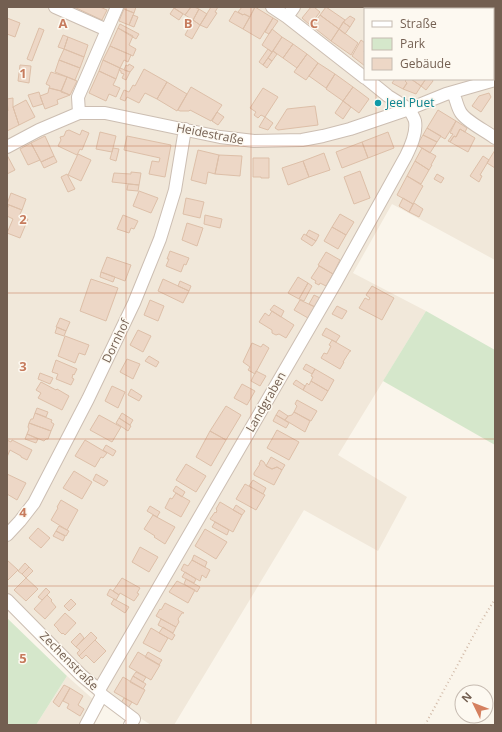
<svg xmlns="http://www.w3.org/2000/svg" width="502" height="732" font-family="'Open Sans',sans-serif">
<rect width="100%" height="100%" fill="#faf5eb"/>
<path fill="#f1e8da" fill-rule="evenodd" d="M7,7h488v253l-103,-56 -39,69 73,38 -88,144 69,42 -29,54 -74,-41 -130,215h-23l-39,-25 -105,-106zM365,9h128v70h-128z
M67,676l28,25 -13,24h-46z"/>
<path fill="#d5e7cb" d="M426,311l69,39v95l-112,-64z
M7,618l60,58 -31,49h-29z"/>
<path fill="#edd7c6" stroke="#ddbfa8" d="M74,7h26l7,3 -5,10z
M125,7h11l-2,6 -10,-4z
M175,7h16l-6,8 -11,-7z
M191,7h3l5,2 -6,11 -8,-5z
M211,7h7l-3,5 2,1 -10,15 -7,-3z
M242,7h13l-5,10 -6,-3 -1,1 -5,-3z
M255,7l18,11 -13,21 -17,-10z
M311,7h3l6,5 -10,13 -8,-7z
M326,7l19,13 -6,9 -19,-14z
M174,8l9,6 -4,6 -9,-6z
M124,9l10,4 -5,12 -10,-4z
M199,9l8,5 -7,11 -7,-5z
M235,11l8,4 1,-1 6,3 -7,12 -14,-8z
M133,15l5,2 -4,10 -5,-2z
M320,15l19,14 -8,12 -19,-15z
M350,16l5,3 -5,8 -7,-5z
M7,18l13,5 -5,14 -8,-3z
M273,18l5,3 -9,13 -4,-2z
M193,20l7,5 -8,14 -7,-4z
M343,22l7,5 -5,7 -6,-5z
M120,24l19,10 -3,5 -18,-11z
M39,28l5,2 -12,31 -5,-2z
M118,28l15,8 -4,9 7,4 -3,7 -23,-10z
M272,29l10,8 -10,15 -10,-7z
M339,29l19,14 -7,12 -20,-14z
M63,35l5,2 -4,12 -6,-2z
M68,37l20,8 -4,12 -20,-8z
M282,37l11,7 -10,14 -10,-7z
M361,40l4,3v7l-1,2h1v14l-13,-10z
M293,44l14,10 -10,14 -14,-10z
M110,46l21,9 -3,7 -4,-2 -4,8 -17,-8z
M64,49l20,8 -4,11 -21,-8z
M268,49l4,3 -9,13 -4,-3z
M273,51l4,3 -5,7 -4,-3z
M307,54l11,9 -12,17 -12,-8z
M268,58l4,3 -5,7 -4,-3z
M59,60l21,8 -5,12 -20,-8z
M103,60l17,8 -4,11 -17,-8z
M318,63l17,11 -9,14 -17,-12z
M129,64l5,3 -4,5 -6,-2 2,-5 2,1z
M20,65l11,1 -2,17 -11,-2z
M120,68l10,4 -4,8 -4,-2 2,-4 -3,-1v-2l-2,-1z
M144,69l23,13 -10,17 -12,-6 -6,10 -12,-6 -2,4 -5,-2 4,-9 5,2 4,-7 2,1z
M99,71l17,8 -3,6 7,3 -4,9 -7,-3 -3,7 -17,-8z
M51,72l16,5 -6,14 -12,-3 1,-2 -4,-2z
M335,74l18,13 -10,14 -17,-12z
M67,77l10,4 -7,14 -9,-3z
M395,79h12l-2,2 2,2 -4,6 -11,-6z
M407,79h4l10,7 -5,8 -13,-5 4,-6 -2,-2z
M411,79h13l1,1 -4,6z
M426,79h6l1,2 -7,9 -5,-4z
M167,82l20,12 -10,17 -20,-12z
M191,87l31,18 -11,16 -21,-11 -1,1h-9l-2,-1z
M353,87l16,12 -10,14 -16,-12z
M49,88l12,3 9,4 -13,5 1,4 -13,5 -5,-13 8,-3z
M263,88l15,9 -13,20 -4,-2 -3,3 -4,-3 2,-3 -6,-4z
M39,92l4,12 -10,3 -5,-12z
M489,93l2,4 -10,15 -9,-6 7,-10z
M13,98v9l6,18 -12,6v-20h1l-1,-12z
M26,100l9,17 -16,8 -6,-18z
M343,101l8,6 -8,12 -8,-6z
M315,106l3,19 -40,5 -3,-2 12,-19z
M438,110l18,11 -11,18 -18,-11z
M217,112l7,5 -6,8 -6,-4z
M265,117l8,6 -5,7 -9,-3z
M456,121l11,7 -2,4 -5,-3 -4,8 -2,-1 -4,6 -2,-1 5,-7 -3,-1z
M427,128l14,8 -4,6 -14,-7z
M460,129l15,9 -7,14 -18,-10 4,-6 2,1z
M69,130l11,5 2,-5 7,3 -7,17 -2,-1 -3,6 -19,-9 3,-6 -1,-3 4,-1 2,-5z
M100,132l16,4 -4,16 -16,-3z
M388,132l6,16 -26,10 -6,-16z
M423,135l14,7 -7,11 -13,-8z
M45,136l9,20 -13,6 -10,-19z
M127,136l44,9 -6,32 -16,-3 3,-13 7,1 1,-4 -36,-8z
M362,142l6,16 -26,10 -6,-16z
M31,143l9,17 -12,5 -8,-16z
M113,148l6,1 -3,12 -6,-2z
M422,148l14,8 -5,9h1l-3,5 -14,-9z
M198,150l21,5 -4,19 -7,-2 -2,12 -15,-4z
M495,150v18l-8,-5z
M324,153l6,17 -21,7 -6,-16z
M78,154l13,6 -10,21 -13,-6z
M7,155l8,15 -8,4z
M219,155l23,1 -2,20 -25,-2z
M54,156l3,6 -13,6 -3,-6z
M483,156l6,4 -9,15 2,1 -3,6 -9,-6z
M253,158h16v20h-8v-1h-8z
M303,161l6,16 -21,8 -6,-17z
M415,161l14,9 -8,14 -14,-8z
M360,171l10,27 -16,6 -10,-27z
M131,172l10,1 -2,12 -27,-3 2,-9 17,1z
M67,174l8,15 -7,3 -7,-15z
M437,174l7,4 -3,5 -7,-4z
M407,176l16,10 -10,18 -16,-9z
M128,184l11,1 -1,6 -11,-1z
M139,191l19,7 -7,15 -18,-7z
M11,193l15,6 -4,11 -15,-6z
M186,198l18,4 -4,16 -17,-4z
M403,198l10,6 -4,8 -10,-6z
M414,203l9,6 -4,8 -10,-5z
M9,205l13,5 -3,6 9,3 -8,19 -13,-5 6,-14 -6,-3v-7z
M340,214l14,8 -8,13 -14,-8z
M123,215l15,6 -4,8 -3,-1 -2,5 -12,-4z
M205,215l17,4 -2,9 -16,-4z
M187,223l16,5 -6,18 -15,-6z
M332,227l14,8 -8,14 -14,-8z
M309,230l10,5 -3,6 -10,-6z
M304,234l12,7 -4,5 -11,-7z
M170,251l19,7 -3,7 -2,-1 -3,8 -15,-6 3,-7h-2z
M326,252l14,8 -7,14 -15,-9z
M107,257l24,8 -6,16 -24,-9z
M319,266l14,8 -7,12 -6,-3 -1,2 -4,-2 1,-2 -5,-3z
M101,272l14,5 -2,5 -13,-5z
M298,277l10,6 -9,16 -11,-6z
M91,279l27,9 -12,33 -26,-10z
M163,279l26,12 -6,12 -25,-12z
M180,281l11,5 -2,5 -11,-5z
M308,283l4,3 -8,15 -5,-2z
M372,286l22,12 -12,22 -23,-12 6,-10 4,2 1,-2 -4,-3z
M314,295l6,3 -5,9 -6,-3z
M150,300l14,6 -6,15 -14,-6z
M300,300l15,7 -7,11 -14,-8z
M274,305l10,6 -3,6 -11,-7z
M337,306l10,5 -5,8 -10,-5z
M272,311l22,14 -8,13 -7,-4 -3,1 -4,-2v-3l-13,-8 6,-9 4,3z
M60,318l10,4 -4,9 -10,-4z
M57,327l9,4 -2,5 -9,-3z
M326,328l14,8 -4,6 -14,-7z
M138,330l13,6 -8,16 -13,-7z
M65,336l24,9 -4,10 -6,-2 -4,10 -17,-7z
M332,340l19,11h-1l-7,11h1l-4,7 -19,-11 3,-5 3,1 4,-8 -2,-1z
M252,343l9,4 2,-3 6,4 -14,26 -7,-4 2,-3 -7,-5z
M149,356l10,6 -3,5 -11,-6z
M127,359l13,5 -7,15 -13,-7z
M56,360l21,9 -3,6 -1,-1 -1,4 2,1 -3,6 -15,-6 2,-5 -6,-2z
M306,364l9,5 -3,5 -9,-5z
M315,369l19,11 -6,11 -17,-10 2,-4 -2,-1z
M256,371l10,5 -6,10 -9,-5z
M40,373l13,5 -3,6 -12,-5z
M296,380l9,6 -2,4 -10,-6z
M311,381l17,10 -6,10 -19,-11 4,-7 2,2z
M41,382l15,8 1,-1 12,7 -7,14 -24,-12 3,-5 -5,-3z
M242,384l13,7 -8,14 -13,-7z
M112,386l13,6 -7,16 -13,-7z
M131,389l11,7 -3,5 -11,-6z
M297,400l20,11 -6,10 -17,-9 3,-6 -2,-2z
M226,406l15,9 -15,25 -16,-9z
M37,408l11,4 -2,5 -11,-4z
M279,410l9,6 -3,4 -9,-5z
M294,412l16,9 -5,11 -20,-12 3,-4 4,-1z
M35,413l17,7 -1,2 3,2 -3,7 -22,-8 2,-4h2z
M122,413l11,7 -3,5 -11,-7z
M99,415l22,12 -9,15 -22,-12z
M276,415l13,8 -3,5 -13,-7z
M119,418l12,8 -3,5 -12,-8z
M29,423l22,8 -3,8h-2l-2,2 -17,-7 2,-5 -1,-2z
M277,430l22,12 -10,18 -22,-12z
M210,431l16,9 -15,26 -15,-9z
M27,434l11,5 -2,4 -11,-4z
M7,439v1l4,2 1,-2 20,10 -5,10 -6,-3v-1l-11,-6 -3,7z
M85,440l22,13 -4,5 -2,-1 -6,10 -20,-11z
M106,445l10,6 -3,5 -10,-6z
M271,457l14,8 -3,5 -5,-3 -5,2 -6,-3z
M261,460l3,2 2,4 6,3 5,-2 5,3 -8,15 -20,-10v-2l6,-9h-1z
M186,464l20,12 -10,16 -20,-12z
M74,471l18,11 -10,17 -19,-11z
M7,474l19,9 -9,17 -10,-6z
M96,474l12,7 -4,5 -11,-6z
M253,480l13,8 -3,6 -14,-8z
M245,484l20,11 -9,15 -20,-11z
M176,486l9,6 -3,5 -9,-6z
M176,493l14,8 -9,16 -16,-9 5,-10 2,1z
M61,500l17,10 -11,20 -16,-10 7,-12 -1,-1z
M220,502l22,13 -9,17 -23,-13 5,-7 1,1 1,-3 -1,-1z
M236,505l9,6 -3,4 -9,-5z
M150,506l10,6 -3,5 -10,-6z
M153,515l22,12 -10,17 -11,-7 1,-1 -11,-7z
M215,522l14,8 -2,5 -15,-8z
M59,526l10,5 -3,5 -10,-5z
M38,528l12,10 -9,10 -12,-10z
M205,529l22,13 -11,17 -21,-13z
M56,531l9,5 -2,5 -10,-5z
M140,547l18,10 -9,15 -17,-10z
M194,555l13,7 -2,5 -13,-7z
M7,560l11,10 -11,11z
M192,560l18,10 -4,8 -4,-3 -2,6 -19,-11 3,-6 4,2z
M25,563l4,4 -7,7 -4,-3z
M29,567l4,4 -7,7 -4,-4z
M185,572l11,7 -2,4 -12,-6z
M26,578l12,11 -12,12 -12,-11z
M122,578l18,10 -3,5 2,1 -5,7 -14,-8 -1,2 -6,-4z
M186,579l14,8 -3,5 -13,-8z
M177,581l18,9 -7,13 -19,-11z
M46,588l4,4 -8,8 -4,-3z
M110,589l9,6 -3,5 -9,-5z
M47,595l5,5 -1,1 5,6 -11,12 -11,-10z
M71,599l5,5 -7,7 -5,-5z
M114,599l15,8 -4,6 -14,-9z
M165,603l19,10h-2l-4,6 1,3 -3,5 -20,-11 4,-7 1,1z
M65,613l11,10 -11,12 -2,-2 -1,1 -4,-4v-1l-4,-4z
M161,619l15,8 -3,6 -15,-8z
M163,627l12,8 -3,5 -13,-7z
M151,628l17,10 -8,14 -17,-9z
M91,632l6,6 -18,18 -2,-3 3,-3 -4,-3z
M80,633l4,5 -8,9 -5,-5z
M95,640l11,11 -12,12 -8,-8 -4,4 -3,-3z
M138,652l22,13 -9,15 -22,-13z
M148,652l14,8 -3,5 -14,-8z
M136,672l10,5 -3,5 -10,-6z
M133,676l13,8 -3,5 -13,-7z
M123,677l22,13 -8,15 -23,-13z
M64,685l6,3 -11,19 -6,-5z
M70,688l13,8 -5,9 6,4 -4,7 -13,-8 2,-4 -6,-3z
M124,698l8,4 -4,6 -7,-5z"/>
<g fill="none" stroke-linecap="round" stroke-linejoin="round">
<g stroke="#ccbeb2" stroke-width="14">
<path id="minor" d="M55,7l52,23
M272,7l15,10 78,61
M287,17l7,-10
M367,79l21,17 21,13
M453,92c3,7 4,15 8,21 6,9 25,18 34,25
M79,113l-1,-16 39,-90
M7,147l32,-17 40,-17h26l115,24 34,4 48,-1 21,-4 27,-7 59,-20 37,-15 49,-14
M7,535l13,-14 14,-18 54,-104 46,-96 26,-64 15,-49 10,-61
M7,600l74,75 18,15 3,5 32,24 -4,6
M99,690l237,-408 70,-126c5,-10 11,-23 9,-35 -1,-4 -4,-8 -6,-12
M86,725l16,-30"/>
</g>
<path stroke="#d2bba9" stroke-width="2" stroke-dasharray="1 3" stroke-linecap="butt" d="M487,9l1,-2
M425,725l57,-105 13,-21"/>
<use href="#minor" stroke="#fff" stroke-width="12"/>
</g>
<path fill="none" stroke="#c67b5d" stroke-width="1" stroke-opacity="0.55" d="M126,7v718M251,7v718M376,7v2M376,79v646M7,146h488M7,293h488M7,439h488M7,586h488"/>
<circle fill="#0f9aa8" stroke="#fdf9f1" stroke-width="1.5" cx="378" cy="103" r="4"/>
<g text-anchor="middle" stroke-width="3" stroke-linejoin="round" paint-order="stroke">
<g font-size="12" fill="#0d838f" stroke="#fdf9f1" text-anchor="start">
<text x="386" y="107">Jeel Puet</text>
</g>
<g font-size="12" fill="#735f51" stroke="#fdf9f1">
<text transform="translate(210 134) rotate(11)" y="4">Heidestraße</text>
<text transform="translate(116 341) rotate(-64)" y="4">Dornhof</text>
<text transform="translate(266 402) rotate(-60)" y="4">Landgraben</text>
<text transform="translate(69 661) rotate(45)" y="4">Zechenstraße</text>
</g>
</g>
<g font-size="13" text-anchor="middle" font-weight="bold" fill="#c67b5d" stroke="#fdf9f1" stroke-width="3" stroke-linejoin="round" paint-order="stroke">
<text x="63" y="28">A</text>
<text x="188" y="28">B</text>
<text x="314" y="28">C</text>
<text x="23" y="78">1</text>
<text x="23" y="224">2</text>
<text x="23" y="371">3</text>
<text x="23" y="517">4</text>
<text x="23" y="663">5</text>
</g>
<rect width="502" height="732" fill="none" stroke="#735f51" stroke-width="16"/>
<rect x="364" y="8" width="130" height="72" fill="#fdf9f1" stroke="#c6bbb1"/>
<rect x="372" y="21" width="20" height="6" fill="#ffffff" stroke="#c6bbb1"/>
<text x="400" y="28" font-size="12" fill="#735f51">Straße</text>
<rect x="372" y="38" width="20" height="12" fill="#d5e7cb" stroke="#c6bbb1"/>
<text x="400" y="48" font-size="12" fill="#735f51">Park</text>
<rect x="372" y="58" width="20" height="12" fill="#edd7c6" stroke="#c6bbb1"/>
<text x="400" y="68" font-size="12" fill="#735f51">Gebäude</text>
<g transform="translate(474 704) rotate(313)"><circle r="19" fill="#fdf9f1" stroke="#c6bbb1"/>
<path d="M0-3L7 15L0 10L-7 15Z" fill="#d5805f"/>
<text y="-6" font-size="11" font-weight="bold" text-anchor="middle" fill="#735f51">N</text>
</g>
</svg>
